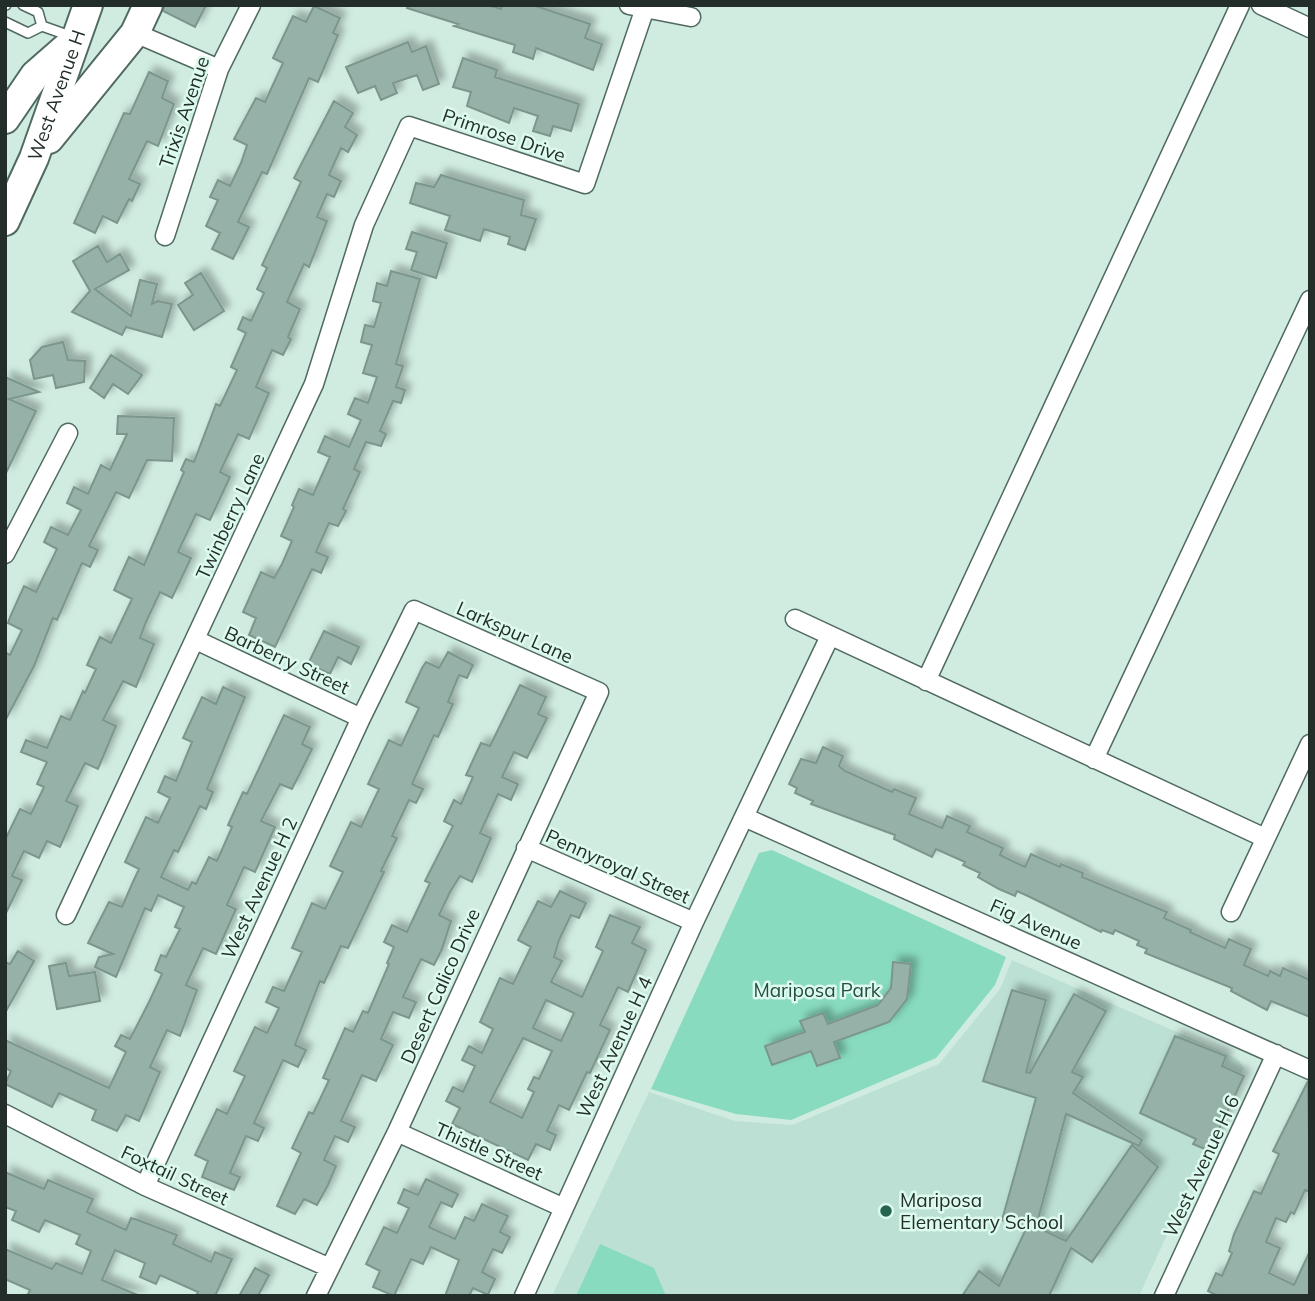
<svg xmlns="http://www.w3.org/2000/svg" width="1315" height="1301" font-family="Mulish,sans-serif">
<defs>
<filter id="shadow"><feDropShadow dx="6" dy="-6" stdDeviation="3.5" flood-color="#0004"/></filter>
</defs>
<rect width="100%" height="100%" fill="#d0ece1"/>
<path fill="#bce0d3" d="M1012,960l224,98 8,9 -105,229h-587l97,-204 86,29 57,4 147,-61 61,-75z"/>
<path fill="#88dbbf" d="M772,850l234,107 -11,28 -59,73 -145,62 -55,-6 -85,-25 108,-236z
M600,1244l54,24 12,28h-90z"/>
<path fill="#96b1a7" stroke="#7b968c" stroke-width="2" fill-rule="evenodd" filter="url(#shadow)" d="M164,5h42l-11,22 -32,-16z
M408,5h80l13,4 1,-4h31l57,19 -5,14 17,6 -9,26 -57,-22 -3,11 -20,-7 2,-7 -61,-19 4,-2 -51,-16z
M314,6l26,12 -7,15 5,2 -20,47 -9,-4 -42,96 -5,-2 -24,50 11,5 -16,32 -21,-10 8,-16 -14,-7 12,-26 -8,-3 8,-17 12,6 11,-23 6,-18 -13,-6 22,-41 9,4 18,-39 -10,-5 20,-42 13,6z
M408,42l4,10 14,-6 13,38 -16,6 -6,-15 -24,8 4,10 -16,7 -6,-14 -17,7 -12,-26z
M463,58l34,12 -2,7 84,27 -8,27 -18,-5 -3,10 -17,-5 5,-15 -24,-8 -5,15 -42,-17 4,-14 -18,-5z
M149,72l19,9 -6,17 12,6 -16,42 -11,-5 -18,38 11,5 -8,17 -3,-2 -12,24 -14,-7 -8,17 -21,-10 50,-110 6,1z
M334,101l19,12 -8,14 12,8 -9,17 -7,-4 -12,27 12,6 -7,16 -7,-3 -10,23 10,4 -18,46 -5,-3 -17,38 13,7 -12,28 3,2 -8,16 -11,-5 -10,23 -6,14 13,6 -20,46 -11,-5 -18,38 10,5 -20,43 -14,-6 -18,38 13,6 -19,40 -12,-6 -14,30 -6,16 14,6 -18,43 -13,-6 -20,39 13,6 -18,43 -13,-6 -19,38 12,5 -18,41 -13,-6 -8,17 -15,-7 -12,25 10,4 -17,35v-75l15,-31 11,5 13,-27 -7,-3 10,-22 -26,-10 5,-12 21,8 14,-32 9,4 13,-29 2,2 11,-24 -9,-4 13,-28 11,6 21,-44 -18,-9 15,-33 15,8 40,-93 -3,-2 5,-11 8,3 22,-58 4,2 17,-36 -6,-3 15,-34 -8,-4 5,-12 8,4 13,-28 -7,-4 10,-21 -5,-3 39,-83 -7,-4z
M441,175l83,25 -3,15 15,4 -11,31 -17,-6 2,-7 -26,-8 -4,12 -35,-11 5,-14 -40,-13 6,-20 18,4z
M412,232l35,11 -11,35 -25,-8 6,-18 -11,-3z
M98,246l9,16 13,-8 9,16 -34,19 36,27 9,-36 17,4 -5,20 6,-3 14,3 -10,33 -36,-10 -4,8 -50,-23 18,-21 -17,-30z
M391,271l29,8 -24,85 7,2 -7,21 9,3 -4,13 -8,-2 -13,30 6,3 -5,12 -15,-4 -12,27 6,3 -17,37 3,2 -8,15 -9,-3 -13,29 12,5 -7,16 -9,-4 -37,78 -26,-12 7,-17 -13,-6 18,-40 13,6 8,-14 10,-23 -11,-5 13,-29 -2,-2 7,-16 14,6 17,-38 -12,-5 7,-16 24,11 12,-27 -13,-6 3,-7 4,-9 13,5 9,-26 -14,-4 9,-28 -11,-3 4,-17 9,2 7,-24 -8,-2 4,-18 10,3z
M201,273l23,38 -30,19 -16,-25 15,-10 -8,-12z
M63,342l5,18 17,1 -1,21 -28,6 -3,-13 -19,4 -4,-19 12,-13z
M111,355l31,20 -14,19 -15,-10 -9,14 -14,-10z
M5,377l34,15 -30,7 27,12 -31,64z
M118,416l56,2 -2,43 -25,-1 -18,38 -13,-6 -27,54 9,4 -8,17 -8,-4 -25,57 -4,-2 -19,48 -29,55v-69l5,3 12,-25 -14,-7 2,-6 14,-31 12,6 21,-43 -13,-7 7,-15 17,8 13,-25 -14,-7 7,-16 14,7 13,-29 9,5 17,-36h-10z
M324,631l35,16 -8,17 -13,-7 -8,17 -22,-10z
M448,652l25,13 -6,13 -8,-3 -11,27 5,2 -15,33 -4,-2 -22,49 11,5 -7,14 -7,-3 -17,36 5,2 -16,33 3,1 -36,76 -7,-2 -17,37 -4,-2 -25,64 11,5 -8,17 -15,-7 -29,63 10,5 -6,13 -12,-5 -16,37 10,4 -6,13 -10,-4 -22,-9 6,-16 -13,-6 22,-46 10,5 18,-38 -11,-5 21,-44 12,6 12,-25 -13,-6 7,-15 11,4 18,-39 -10,-4 20,-45 13,6 18,-37 -13,-6 21,-44 10,5 18,-38 -11,-5 21,-44 12,6 18,-38 -13,-6 16,-34 4,-6 13,6z
M520,685l26,12 -8,17 9,4 -20,40 -13,-6 -12,25 16,7 -7,16 -13,-6 -18,39 11,5 -19,44 -12,-6 -10,16 -11,23 12,6 -9,28 -8,16 -13,-6 -18,38 13,5 -7,16 -16,-6 -12,27 12,6 -17,36 -14,-6 -21,46 14,6 -7,15 -13,-6 -11,24 12,6 -8,19 -11,20 -13,-6 -9,15 -18,-8 24,-53 -9,-5 17,-36 4,2 16,-34 -6,-2 22,-50 8,4 10,-21 5,2 21,-49 -2,-1 7,-16 -10,-5 8,-17 15,7 23,-49 -5,-2 28,-55 -9,-5 10,-21 7,4 12,-27 -7,-2 15,-32 9,3z
M223,687l22,10 -38,92 6,3 -7,17 -6,-3 -22,46 -4,-2 -13,27 27,13 4,-8 4,2 13,-27 8,4 15,-34 -4,-2 15,-33 4,2 37,-79 26,12 -8,17 10,5 -20,40 -12,-5 -19,37 14,6 -20,45 -11,-5 -17,38 9,4 -20,45 -13,-6 -17,37 11,5 -17,46 -13,-6 -17,37 10,5 -21,49 -13,-6 -9,16 -25,-11 4,-10 -37,-17 -7,14 -47,-23 6,-13 -6,-3v-28l104,48 17,-36 -11,-6 6,-11 9,4 19,-37 13,-28 -7,-4 6,-15 5,2 14,-28 -5,-2 9,-20 -26,-12 -7,16 -6,-3 -29,69 -21,-10 4,-10 14,-3 -25,-11 21,-41 13,5 10,-23 7,-15 -14,-7 21,-45 12,6 12,-25 -12,-6 7,-16 11,5 16,-39 -9,-4 19,-41 14,7z
M823,747l20,9 -4,10 6,5 47,21 2,-3 22,9 -7,16 33,14 5,-12 23,10 -3,6 36,16 -3,7 25,12 6,-13 29,13 1,-3 22,9 -1,4 85,35 -3,6 27,12 -1,2 35,16 4,-9 22,10 -7,16 24,11 2,-5 10,5 3,-8 27,12v37l-39,-16 -4,9 -36,-19 1,-3 -87,-35 2,-4 -10,-4 2,-4 -24,-11 -2,4 -11,-4 -1,2 -71,-35 -13,-6 -2,5 -16,-7 -21,-12 2,-4 -17,-8 2,-3 -29,-13 -4,8 -38,-18 1,-4 -84,-31 2,-3 -18,-8 2,-5 -8,-4 12,-25 15,4z
M560,891l26,12 -7,15 -8,-3 -12,25 -5,17 8,4 -11,21 31,15 21,-46 -7,-4 14,-32 30,12 -8,16 14,7 -18,42 -10,-5 -18,38 10,5 -20,43 -3,-1 -18,38 -10,-5 -12,26 9,4 -6,15 -14,-6 -8,16 -76,-36 8,-16 -14,-7 7,-14 10,5 12,-26 -13,-6 7,-14 13,7 11,-24 -13,-7 20,-44 13,6 18,-37 -13,-7 17,-33 3,-6 13,6zM546,1000l28,13 -13,28 -28,-13zM523,1038l29,13 -13,28 -5,-2 -6,12 6,3 -12,26 -32,-16z
M18,951l16,10 -29,52v-51l5,2z
M893,962l18,2 -4,35 -18,23 -55,20 6,16 -23,8 -6,-15 -39,14 -7,-19 40,-14 -5,-11 23,-8 5,11 50,-19 13,-17z
M66,963l3,13 26,-4 5,29 -43,8 -8,-43z
M1012,990l34,10 -20,72 4,1 44,-79 32,17 -34,61 11,5 -10,16 69,47 -3,6 -73,-32 -30,113 30,14 66,-96 26,22 -66,95 -21,-14 -22,48h-87l17,-25 20,15 28,-59 -25,-7 34,-122 -53,-17z
M1175,1036l51,20 -4,10 22,10 -35,75 -16,-7 3,-5 -56,-26z
M1308,1081l2,111 -5,-2 -11,24 -3,-2 -5,10 -10,-4 -10,24 14,6 -11,25 25,12 16,-34v45h-92l-10,-5 8,-18 6,3 10,-23 -3,-2 5,-17 20,-43 7,3 18,-40 -6,-3z
M5,1172l39,17 4,-9 45,19 -6,13 39,18 5,-12 7,2 39,15 -4,9 38,18 4,-10 17,7 -17,37h-19l2,-4 -38,-17 -4,9 -16,-7 5,-14 -30,-13 -13,30 38,16h-113l3,-6 -25,-11v-30l47,20 4,-6 26,11 9,-23 -15,-7 4,-9 -35,-15 -6,12 -27,-12 4,-9 -11,-4z
M426,1179l32,15 -6,13 -11,-5 -12,25 26,12 10,-22 9,4 8,-17 26,12 -8,16 10,5 -8,16 -9,-4 -11,23 13,7 -7,16 -15,-7 -4,8h-24l14,-36 -28,-13 -8,17 -12,-5 -17,37 -21,-9 7,-16 -14,-7 18,-37 13,6 12,-25 -11,-5 6,-14 14,6z
M255,1268l14,7 -11,21h-19z"/>
<g fill="none" stroke-linecap="round" stroke-linejoin="round">
<g stroke="#516a61" stroke-width="12">
<path id="service" d="M5,5h1
M5,22l23,11 14,-7 -4,-14 -15,-7
M42,26l31,11"/>
</g>
<g stroke="#516a61" stroke-width="21">
<path id="minor" d="M629,5l62,12
M1261,5l49,23
M135,33l84,36
M165,236l54,-167 32,-64
M5,554l63,-121
M795,619l470,219
M196,640l165,78
M926,681l314,-676
M1094,759l216,-459
M744,817l566,253
M526,848l168,74
M1231,912l79,-168
M66,915l248,-531 50,-159 45,-99 176,58 59,-173
M5,1114l140,72 185,82
M397,1132l167,76
M145,1186l216,-468 53,-108 185,82 -202,440 -81,164
M524,1296l170,-374 136,-286
M1164,1296l112,-242"/>
</g>
<g stroke="#516a61" stroke-width="32">
<g id="primary">
<path d="M5,119l30,-44 40,-35"/>
<path d="M49,139l86,-106 13,-28"/>
<path id="s1" d="M5,221l29,-63 54,-153"/>
</g>
</g>
<use href="#service" stroke="#fff" stroke-width="9"/>
<use href="#minor" stroke="#fff" stroke-width="18"/>
<use href="#primary" stroke="#fff" stroke-width="28"/>
</g>
<circle fill="#256451" stroke="#ddfaee" stroke-width="2.5" cx="886" cy="1211" r="7"/>
<g text-anchor="middle" stroke-width="5" stroke-linejoin="round" paint-order="stroke">
<g font-size="19" fill="#232e2a" stroke="#ddfaee">
<text dy="7" stroke="none"><textPath href="#s1" startOffset="136">West Avenue H</textPath></text>
<text transform="translate(184 112) rotate(-71)" y="7">Trixis Avenue</text>
<text transform="translate(504 135) rotate(19)" y="7">Primrose Drive</text>
<text transform="translate(230 516) rotate(-65)" y="7">Twinberry Lane</text>
<text transform="translate(515 632) rotate(24)" y="7">Larkspur Lane</text>
<text transform="translate(287 660) rotate(25)" y="7">Barberry Street</text>
<text transform="translate(618 866) rotate(24)" y="7">Pennyroyal Street</text>
<text transform="translate(259 888) rotate(-65)" y="7">West Avenue H 2</text>
<text transform="translate(1036 924) rotate(24)" y="7">Fig Avenue</text>
<text transform="translate(440 986) rotate(-66)" y="7">Desert Calico Drive</text>
<text transform="translate(614 1047) rotate(-65)" y="7">West Avenue H 4</text>
<text transform="translate(489 1151) rotate(24)" y="7">Thistle Street</text>
<text transform="translate(1201 1166) rotate(-65)" y="7">West Avenue H 6</text>
<text transform="translate(175 1175) rotate(25)" y="7">Foxtail Street</text>
</g>
<g font-size="19" fill="#244e41" stroke="#ddfaee">
<text x="817" y="997">Mariposa Park</text>
</g>
<g font-size="19" fill="#232e2a" stroke="#ddfaee" text-anchor="start">
<text x="900" y="1207">Mariposa<tspan x="900" dy="22">Elementary School</tspan></text>
</g>
</g>
<rect width="1315" height="1301" fill="none" stroke="#232e2a" stroke-width="14"/>
</svg>
